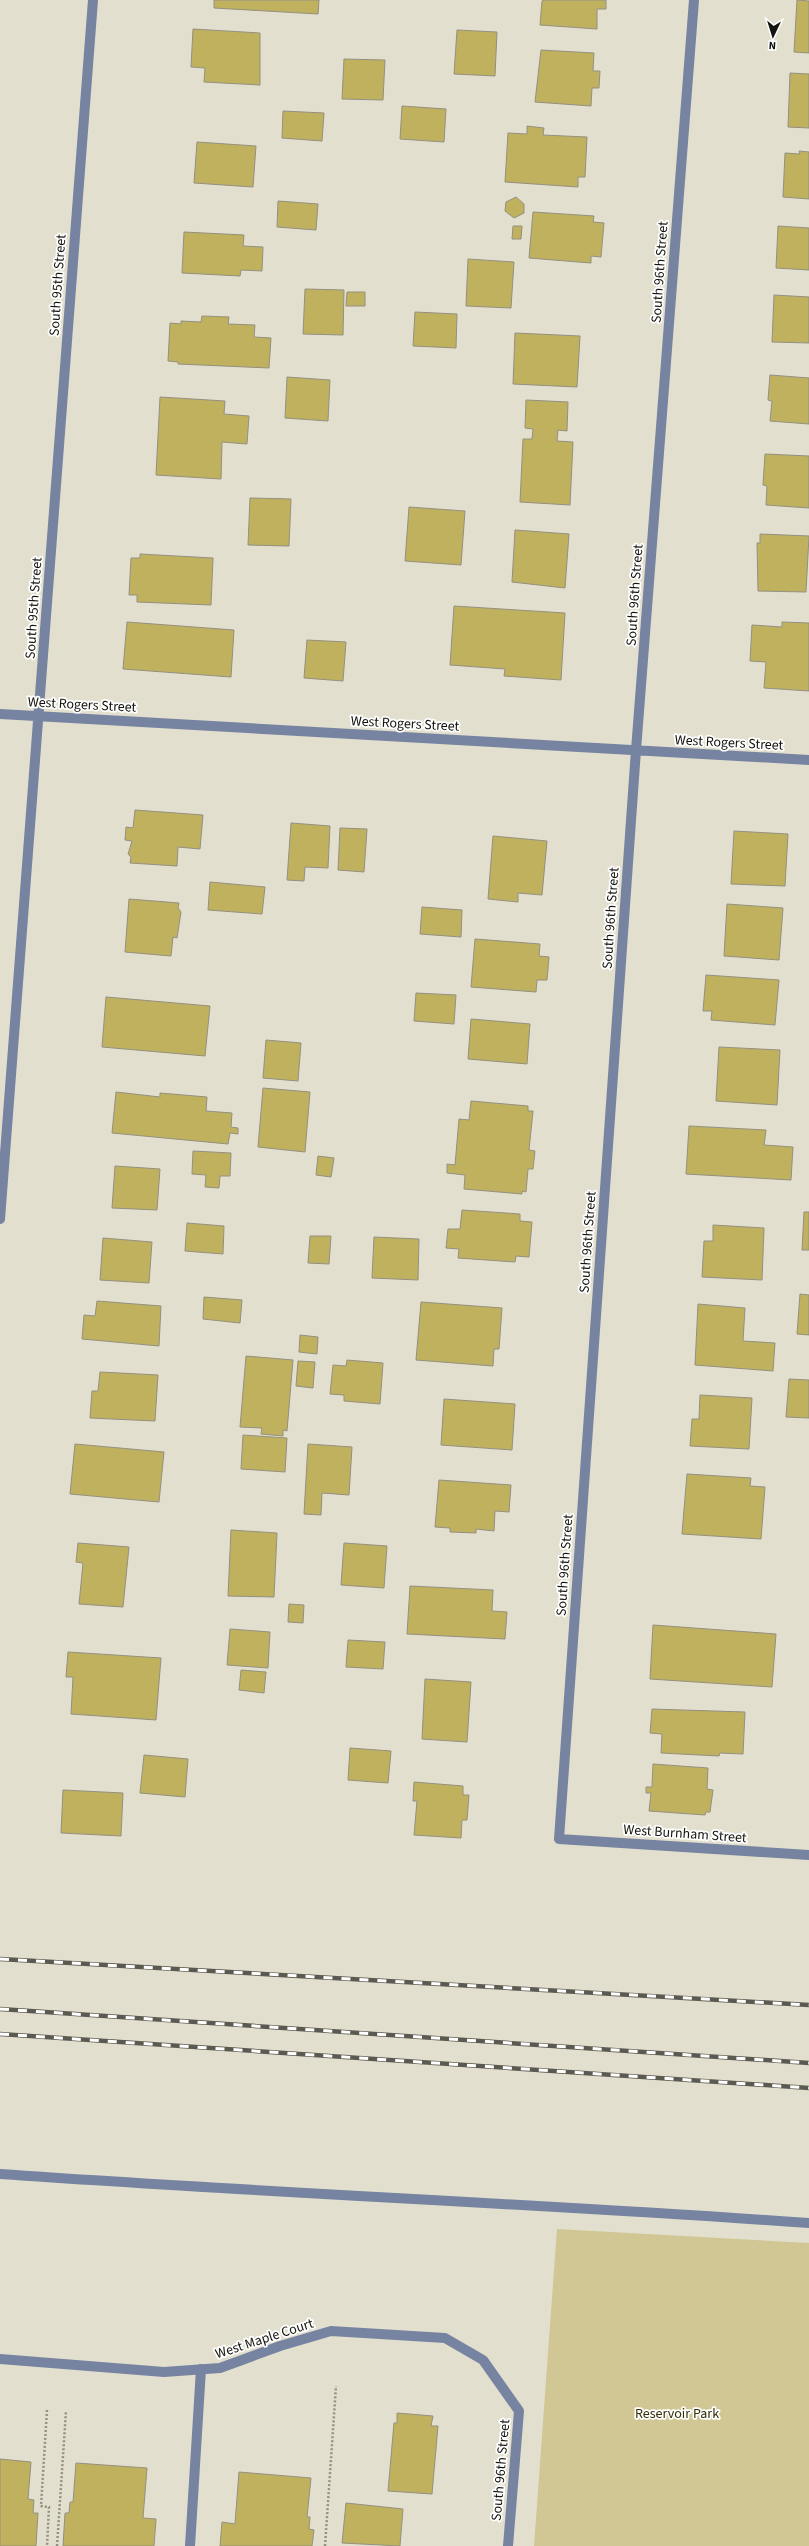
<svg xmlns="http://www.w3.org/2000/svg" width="809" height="2546" font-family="'Source Sans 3',sans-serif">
<rect width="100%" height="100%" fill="#e2dfce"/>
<path fill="#d0c795" d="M557,2229l252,14v303h-275z"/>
<path fill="#c0b15f" stroke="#939081" d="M214,0h105l-1,14 -104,-6z
M545,0h61v9h-9v20l-57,-4 2,-24z
M797,0l12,1v52l-15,-1z
M193,29l67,4v52l-56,-3 1,-14 -14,-1z
M457,30l40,2 -2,44 -41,-2z
M541,50l53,3 -1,18h7l-1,17h-7l-1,18 -56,-4z
M344,59l41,1 -2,40 -41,-1z
M790,73l19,1v54l-21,-1z
M402,106l44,3 -2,33 -44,-3z
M283,111l41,2 -2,28 -40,-3z
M527,126l17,2 -1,7 44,2 -2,40h-7v10l-73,-5 3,-49 19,1z
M197,142l59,4 -3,41 -59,-4z
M799,151l10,1v47l-26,-2 2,-44 15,1z
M516,197l8,7v9l-10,5 -9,-7 1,-9z
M278,201l40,3 -2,26 -39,-3z
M533,212l61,4 -1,6 11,1 -3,34 -10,-1v7l-62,-5z
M513,226h9l-1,13h-9z
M778,226l31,2v42l-33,-2z
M184,232l60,3 -1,11 20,1 -1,24 -21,-1 -1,6 -58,-3z
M468,259l46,3 -3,46 -45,-2z
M305,289l39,1 -1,45 -40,-1z
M347,292h18v14h-19z
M774,295l35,2v46l-37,-1z
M415,312l42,2 -1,34 -43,-2z
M202,316l27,1 -1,7 27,1 -1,12 17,1 -2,30 -91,-4v-2l-10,-1 2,-38 11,1v-3l20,1z
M515,333l65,3 -3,51 -64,-3z
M770,375l39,3v46l-39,-3 2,-20 -4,-1z
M287,377l43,3 -2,41 -43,-3z
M160,397l65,4 -1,13 25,2 -2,28 -25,-2 -1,37 -65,-4z
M526,400l42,2 -1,29 -9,-1 -1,11 16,1 -3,63 -50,-3 3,-63h9l1,-10 -8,-1z
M765,454l44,2v52l-43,-3 1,-19 -4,-1z
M250,498l41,1 -2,47 -41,-1z
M409,507l56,4 -4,54 -56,-4z
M515,530l54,4 -4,54 -53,-6z
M760,534l49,2 -3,56 -48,-1 -1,-48h3z
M140,554l73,4 -2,47 -74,-3v-7h-8l2,-37h9z
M454,606l111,7 -4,67 -57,-4 1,-7 -55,-4z
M127,622l107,8 -3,47 -108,-8z
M782,622l27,1v68l-45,-3 2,-26 -16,-1 2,-36 30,2z
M307,640l39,2 -3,39 -39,-3z
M135,810l68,5 -3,34 -22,-2 -1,19 -47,-3 1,-6 -3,-3 4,-13 -7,-1 1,-13 7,1z
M291,823l39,3 -2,42 -23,-1 -1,14 -17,-1z
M340,828l27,1 -3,43 -26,-2z
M734,831l54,3 -3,52 -54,-2z
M493,836l54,5 -5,54 -24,-2v9l-30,-3z
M210,882l55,5 -3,27 -54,-4z
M129,899l50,4 -1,5 3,4 -4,26 -4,-1 -2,19 -46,-4z
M727,904l56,4 -4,52 -55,-4z
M422,907l40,3 -1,27 -41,-3z
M475,939l65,5 -1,12 10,1 -2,23h-10l-1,12 -65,-5z
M706,975l73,5 -4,45 -64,-5 1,-9h-9z
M416,993l40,2 -2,29 -40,-3z
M106,997l104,9 -5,50 -103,-9z
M471,1019l59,5 -3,40 -59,-5z
M266,1040l35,3 -3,38 -35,-3z
M719,1047l61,3 -3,55 -61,-4z
M263,1088l47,4 -5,60 -47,-5z
M116,1092l44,5v-4l47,4 -1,14 26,2 -1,14 7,1v6l-8,-1 -2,11 -116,-11z
M471,1101l57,5v5h5l-4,39 6,1 -2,18h-5l-2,23 -4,-1v3l-58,-5 1,-14 -18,-2v-9l8,1 4,-46 10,1z
M689,1126l77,4 -2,15 29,2 -2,33 -105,-6z
M193,1151l38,2 -1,23h-10l-1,12 -14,-1 1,-12 -14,-1z
M318,1156l16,2 -3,19 -15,-2z
M115,1166l45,3 -3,41 -45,-2z
M462,1210l58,4v7l12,1 -3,35 -13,-1 -1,6 -57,-4 1,-9 -13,-1 2,-19h12z
M804,1212h5v38h-7z
M187,1223l37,3 -1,28 -38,-3z
M713,1225l51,3 -2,52 -60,-3 2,-36h9z
M310,1236h21l-2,28 -21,-1z
M374,1237l45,2 -1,41 -46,-2z
M103,1238l49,4 -3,41 -49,-3z
M800,1294l9,1v40l-12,-1z
M204,1297l38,3 -2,23 -37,-4z
M97,1301l64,5 -2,40 -77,-7 2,-24 11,1z
M421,1302l81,6 -3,41h-5l-1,17 -77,-6z
M698,1304l47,4 -2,33 32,2 -2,28 -78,-6z
M300,1335l18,2 -1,17 -18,-2z
M246,1356l47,4 -6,71 -4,-1v6l-22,-2 1,-6 -22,-1z
M347,1360l36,3 -3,41 -36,-3v-6l-14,-1 3,-29 13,1z
M298,1361l17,1 -2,26 -17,-2z
M100,1372l58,3 -3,46 -65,-3 2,-27h6z
M789,1379l20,1v38l-23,-1z
M700,1395l52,3 -3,51 -59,-3 2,-27h7z
M444,1399l71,5 -3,46 -71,-5z
M243,1435l44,3 -2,34 -44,-3z
M75,1444l89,8 -5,50 -89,-8z
M308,1444l44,3 -3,48 -27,-2 -1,22 -17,-1z
M687,1474l64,4 -1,8 15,1 -4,52 -79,-5z
M439,1480l72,5 -2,27 -14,-1 -1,20 -18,-2v4l-26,-1v-4l-15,-1z
M231,1530l46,3 -3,64 -46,-1z
M78,1543l51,4 -6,60 -44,-3 4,-41 -7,-1z
M344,1543l43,3 -3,42 -43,-3z
M410,1586l83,4 -1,21 15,1 -2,27 -98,-5z
M289,1604l15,1 -1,18 -15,-1z
M653,1625l123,9 -4,53 -122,-8z
M230,1629l40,3 -2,36 -41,-3z
M348,1640l37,2 -2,27 -37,-2z
M68,1652l93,6 -5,62 -85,-6 2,-37h-7z
M241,1670l25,2 -2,21 -25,-3z
M425,1679l46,3 -4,60 -45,-3z
M652,1709l93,3 -2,42 -23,-1 -1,3 -58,-3 1,-19 -12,-1z
M350,1748l41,3 -3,32 -40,-3z
M144,1755l44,4 -3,38 -45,-4z
M653,1764l55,4 -1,21 6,1 -3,22h-4l-1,3 -56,-4 2,-18h-5v-6h6z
M414,1782l49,4v9h6l-2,25h-5l-1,18 -47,-3 3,-34h-4z
M63,1790l60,3 -2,43 -60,-3z
M397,2413l36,3 -2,10h7l-6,68 -44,-3 6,-68h3z
M0,2459l31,3 -3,37 6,1 -1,13h5l-2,33h-36z
M76,2463l71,5 -4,50 13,1 -2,27h-91l2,-33h4l1,-11h3z
M239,2472l72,6 -4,39h3l-1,12 5,1 -2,16h-92l2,-24 13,2z
M346,2503l57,6 -3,37 -58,-3z"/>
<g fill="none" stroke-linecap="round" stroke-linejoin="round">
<path stroke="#939184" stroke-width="2.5" stroke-dasharray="2 2" stroke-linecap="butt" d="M47,2410l-6,96 8,1 -2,39
M57,2546l9,-135
M325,2546l11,-160"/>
<path stroke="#7784a1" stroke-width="10" d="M0,2174c270,19 539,30 809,49
M190,2546l11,-177"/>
<path stroke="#7784a1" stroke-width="10" d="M694,0l-58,750 -77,1089 250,16
M0,714l809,46
M0,1219l93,-1219
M0,2359l164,13 56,-4 60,-22 51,-15 114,7 38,22 36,51 -11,135"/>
<g stroke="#5c5a50" stroke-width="4.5">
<path id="rail" d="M0,1959l809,46
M0,2009l809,54
M0,2034l809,54"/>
</g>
<use href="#rail" stroke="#fff" stroke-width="3" stroke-dasharray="9" stroke-linecap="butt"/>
</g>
<g text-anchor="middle" stroke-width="3.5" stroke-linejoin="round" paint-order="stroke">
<g font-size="14" fill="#14130d" stroke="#fff">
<text transform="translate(659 272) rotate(-86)" y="5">South 96th Street</text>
<text transform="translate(57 285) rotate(-86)" y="5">South 95th Street</text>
<text transform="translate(634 595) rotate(-86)" y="5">South 96th Street</text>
<text transform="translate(33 608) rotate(-86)" y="5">South 95th Street</text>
<text transform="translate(82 704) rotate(3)" y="5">West Rogers Street</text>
<text transform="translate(405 723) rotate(3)" y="5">West Rogers Street</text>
<text transform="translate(729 742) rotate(3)" y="5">West Rogers Street</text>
<text transform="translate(610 918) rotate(-86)" y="5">South 96th Street</text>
<text transform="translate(587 1242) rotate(-86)" y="5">South 96th Street</text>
<text transform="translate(564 1565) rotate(-86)" y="5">South 96th Street</text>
<text transform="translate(685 1833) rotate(4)" y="5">West Burnham Street</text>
<text transform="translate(264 2338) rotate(-18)" y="5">West Maple Court</text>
<text transform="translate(500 2470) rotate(-85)" y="5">South 96th Street</text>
</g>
<g font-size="14" fill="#332d07" stroke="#fff">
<text x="677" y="2418">Reservoir Park</text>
</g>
</g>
<g transform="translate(773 36) rotate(184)" stroke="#ffffff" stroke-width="3" paint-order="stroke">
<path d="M0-3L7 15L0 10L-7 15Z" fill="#14130d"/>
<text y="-6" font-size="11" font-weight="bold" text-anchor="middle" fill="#14130d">N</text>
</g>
</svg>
